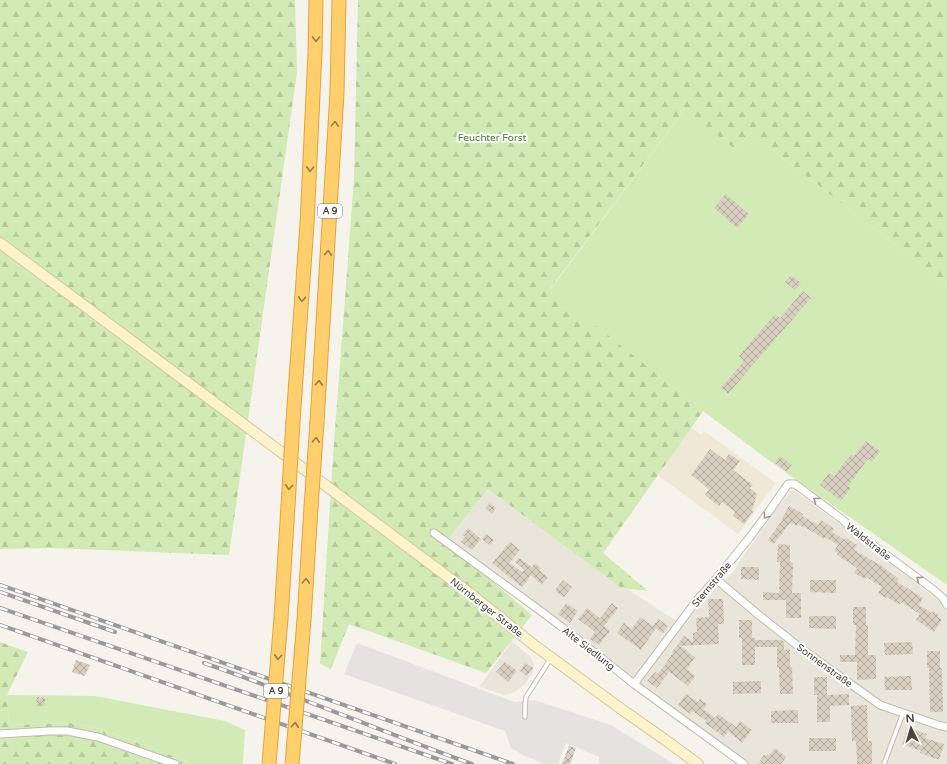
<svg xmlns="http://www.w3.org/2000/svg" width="947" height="764" font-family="'Varela Round',sans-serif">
<defs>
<pattern id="forest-firs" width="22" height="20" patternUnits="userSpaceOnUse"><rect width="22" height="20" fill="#d2eab5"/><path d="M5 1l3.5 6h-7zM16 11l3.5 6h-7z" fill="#b6ca9c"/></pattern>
<pattern id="building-cross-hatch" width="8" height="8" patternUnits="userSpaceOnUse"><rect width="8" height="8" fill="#d8cfc1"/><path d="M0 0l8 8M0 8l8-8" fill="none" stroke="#b1aa9e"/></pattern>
</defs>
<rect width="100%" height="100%" fill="#f6f3ec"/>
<path fill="#eae5da" d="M488,489l133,99 6,1 57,37 17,-23 31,-30 45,-65 15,-19 57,42 88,68 10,3v162h-198l-226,-169 -75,-55z
M512,641l19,16 3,7 -1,8 -8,12 -10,8 -11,3 -25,-8z"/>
<path fill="#efe8d6" d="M691,427l10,8 3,-4 72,52 -38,51 -82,-60z"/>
<path fill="#d2eab5" d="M686,108l50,42 15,-17 196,152v300l-162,-113 -82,-61 -153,-121z
M7,695l88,1 130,25 20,9 -2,34h-49l-93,-35 -31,-6 -61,2z"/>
<path fill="url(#forest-firs)" d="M0,0h295l2,72 -68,483 -176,-7 -53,1z
M358,0h589v285l-196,-152 -15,17 -51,-41 -135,180 153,122 -100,142 45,38 -27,-3 -133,-99 -42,53 86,73 -46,58 -137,-49 -18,45 -11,-5 13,-208 21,-277z
M0,642l28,10 -21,43 2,30 61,-2 31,6 93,35h-194z"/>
<path fill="#e5e3e0" d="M357,643l158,59 19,-2 77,25 63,39h-75v-7l-33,-14 -8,21h-13l-22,-9 -12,-7 -6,-17 -161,-57z"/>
<path fill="url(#building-cross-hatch)" d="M726,194l23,20 -12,14 -23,-20z
M791,275l10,8 -6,7 -10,-8z
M803,291l8,7 -83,96 -7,-6 23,-27 -5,-5 36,-42 5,4z
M866,441l14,10 -8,11 -4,-3 -20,27 3,2 -10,13 -21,-16 9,-12 5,3 17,-22 3,2z
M710,449l15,11 4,-6 11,7 -7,9 20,15 -3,3 7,6 -5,17 1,1 -9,12 -11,-8 2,-4 -13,-10 -3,4 -14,-11 4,-6 -18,-14z
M780,456l12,9 -5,7 -12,-9z
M490,503l6,5 -4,6 -7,-6z
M789,506l14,8 -1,2 16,9 3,-5 13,9 -2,3 13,8 1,-2 11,7 -3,5 26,15 19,14 -2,3 26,16 -4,7 13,8 1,-2 6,4 -1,2 4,3 -8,12 -18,-12 4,-6 -19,-12 -2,3 -12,-8 -1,1 -8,-5 4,-6 -16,-10 -1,2 -11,-6 3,-5 -20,-13 1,-2 -4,-2 4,-6 -13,-8 -1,2 -21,-13v1l-5,-3 -1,2 -7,-3 -16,21 -6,-4 15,-21 -1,-1z
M468,528l13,11 -9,11 -11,-8 4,-6 -2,-1z
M486,534l8,6 -4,5 -8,-6z
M510,542l10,8 -11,13 13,9 2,-2 -9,-8 4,-4 13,9 3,-4 6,5 -2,2 9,7 -6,8 -11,-10 -9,12 -30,-24z
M778,544l12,1v17l3,1 -1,30h9v25h-15v-18h-23v-8l16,1 1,-31h-3z
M741,567h18v13l-18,-1z
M563,580l9,7 -8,10 -8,-5v-3z
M810,580h26v13l-26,-1z
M708,599h15l1,25h-6l1,20 -39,2 15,11 -8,12 8,7 -7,10 -19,-14 -12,16 -10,-7 8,-9 3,2 15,-21 -1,-1 12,-16 9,6v-9l4,-1 -1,-14 13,-1z
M566,603l12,8 -8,12 -12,-9z
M612,603l6,5 -14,18 6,5 -11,14 -9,-6 5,-7 -17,-13 9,-11 13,10z
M853,607h13v18h2v30h8v24l-19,1v-18h-17v-7h15l1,-30h-3z
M809,616h27v13l-27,-1z
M640,617l13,9 5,-7 10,7 -5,7 -7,-5 -15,22 -24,-17 7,-10 8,6z
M739,620h13v18h3v2h27l2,2v8l6,-1v18h2l1,27h-13l-1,-27 -2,1v-21h-22v18h-13v-27h-3z
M912,642l1,12 -28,1 -1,-12z
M927,651h13v17h2l1,44h-13l-1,-44h-2z
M76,660l14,5 -4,9h-1l-1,2 -12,-4z
M505,662l12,9 -9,11 -12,-10z
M525,663l8,5 -6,8 -7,-5z
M906,676h5l1,14h-27l-1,-13z
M814,677h13v18l22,-1v11l-19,1v16h-13v-27h-3z
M761,681v12l-28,1v-12z
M686,694l12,8 2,-3 7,5 -4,5 12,9 3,-4 18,13 4,-6 12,9 -10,13 -14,-12 -4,6 -19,-14 2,-2 -15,-10 -2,3 -12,-9z
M37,697l8,1v8h-9z
M867,705l1,36h4v23h-15l-1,-23h-4l-1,-35z
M798,710v13h-27v-12z
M908,728l19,6 -2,4 19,6 -5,16 -19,-7 1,-2 -19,-7z
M809,738h27v13h-27z
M569,746l7,2 -6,16h-8z
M775,748l11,9 -5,7h-23l6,-9 2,1 1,-2 2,2z"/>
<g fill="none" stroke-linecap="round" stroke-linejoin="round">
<g stroke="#c2bbae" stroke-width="5.5">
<path id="service" d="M525,717v-11l1,-9 25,-39
M884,764l19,-51"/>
</g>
<g stroke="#c2bbae" stroke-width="9">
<path id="minor" d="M434,533l112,82 34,26 54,43 110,80
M716,579l44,37 43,34 77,55 58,20 9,2
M634,684l63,-84 19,-21 34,-42 20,-27 18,-26h7l48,36 11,11 80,59 9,8 4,7
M0,734l49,-3h18l31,6 77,27"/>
</g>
<g stroke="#d6c79b" stroke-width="12">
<path id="secondary" d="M0,243l277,206 191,143 66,53 90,66 40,28 34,25"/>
</g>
<g stroke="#e0a43c" stroke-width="15">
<path id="motorway" d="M293,421l14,-197 8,-172 1,-52
M317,422l20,-329 2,-93
M281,618l7,-112
M304,620l7,-113"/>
</g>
<use href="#service" stroke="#fff" stroke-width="3.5"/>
<use href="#minor" stroke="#fff" stroke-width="7"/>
<use href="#secondary" stroke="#fff3cd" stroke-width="10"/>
<use href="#motorway" stroke="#ffcf6e" stroke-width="13"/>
<g stroke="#9a9a9a" stroke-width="4">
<path id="rail" d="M0,585l513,179
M0,592l115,40
M0,608l452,156
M0,625l395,139
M204,663c90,31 178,69 268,101"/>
</g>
<use href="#rail" stroke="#fff" stroke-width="2.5" stroke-dasharray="8" stroke-linecap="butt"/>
<g stroke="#e0a43c" stroke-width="15" stroke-linecap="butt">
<path id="motorway-bridge" d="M288,506l5,-85
M311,507l6,-85
M269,764l12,-146
M292,764l12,-144"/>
</g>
<use href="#motorway-bridge" stroke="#ffcf6e" stroke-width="13"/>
</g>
<defs><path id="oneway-chevron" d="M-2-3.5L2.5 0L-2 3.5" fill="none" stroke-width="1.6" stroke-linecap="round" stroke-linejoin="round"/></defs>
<g stroke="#937c4e">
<use href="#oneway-chevron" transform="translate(316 39) rotate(91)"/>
<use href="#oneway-chevron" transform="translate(335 124) rotate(-87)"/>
<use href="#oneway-chevron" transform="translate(310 169) rotate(93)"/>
<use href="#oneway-chevron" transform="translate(328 253) rotate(-86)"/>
<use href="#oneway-chevron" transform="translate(302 299) rotate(94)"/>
<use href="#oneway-chevron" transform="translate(319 383) rotate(-86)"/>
<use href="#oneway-chevron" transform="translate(316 440) rotate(-86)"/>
<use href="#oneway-chevron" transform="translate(289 487) rotate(94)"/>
<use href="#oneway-chevron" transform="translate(306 581) rotate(-87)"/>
<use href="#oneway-chevron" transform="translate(278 657) rotate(94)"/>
<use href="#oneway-chevron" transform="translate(295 725) rotate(-85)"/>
</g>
<g stroke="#9c9892">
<use href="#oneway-chevron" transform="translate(816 500) rotate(-143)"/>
<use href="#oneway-chevron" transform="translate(766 516) rotate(127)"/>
<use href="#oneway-chevron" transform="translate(919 579) rotate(-143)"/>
</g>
<g text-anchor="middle" stroke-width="4" stroke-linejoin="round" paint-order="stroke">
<g fill="#fff" stroke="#817c74" stroke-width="1">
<rect x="318" y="204" width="24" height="14" rx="3"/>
<rect x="264" y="684" width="24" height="14" rx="3"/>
</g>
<g font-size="9" font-weight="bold" fill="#4b4439">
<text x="330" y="214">A 9</text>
<text x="276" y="694">A 9</text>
</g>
<g font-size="10" fill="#4a7f2a" stroke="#fff">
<text x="492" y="141">Feuchter Forst</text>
</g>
<g font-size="10" fill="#4b4439" stroke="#fff">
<text transform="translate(869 541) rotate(38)" y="4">Waldstraße</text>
<text transform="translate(711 584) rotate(-50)" y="4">Sternstraße</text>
<text transform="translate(487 607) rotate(38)" y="4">Nürnberger Straße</text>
<text transform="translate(589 648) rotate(38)" y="4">Alte Siedlung</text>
<text transform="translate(825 665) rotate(36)" y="4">Sonnenstraße</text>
</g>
</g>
<g transform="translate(911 728) rotate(355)" stroke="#ffffff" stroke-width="3" paint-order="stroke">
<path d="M0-3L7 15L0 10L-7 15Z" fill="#4b4439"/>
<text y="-6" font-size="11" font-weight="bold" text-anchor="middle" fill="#4b4439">N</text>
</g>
</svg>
